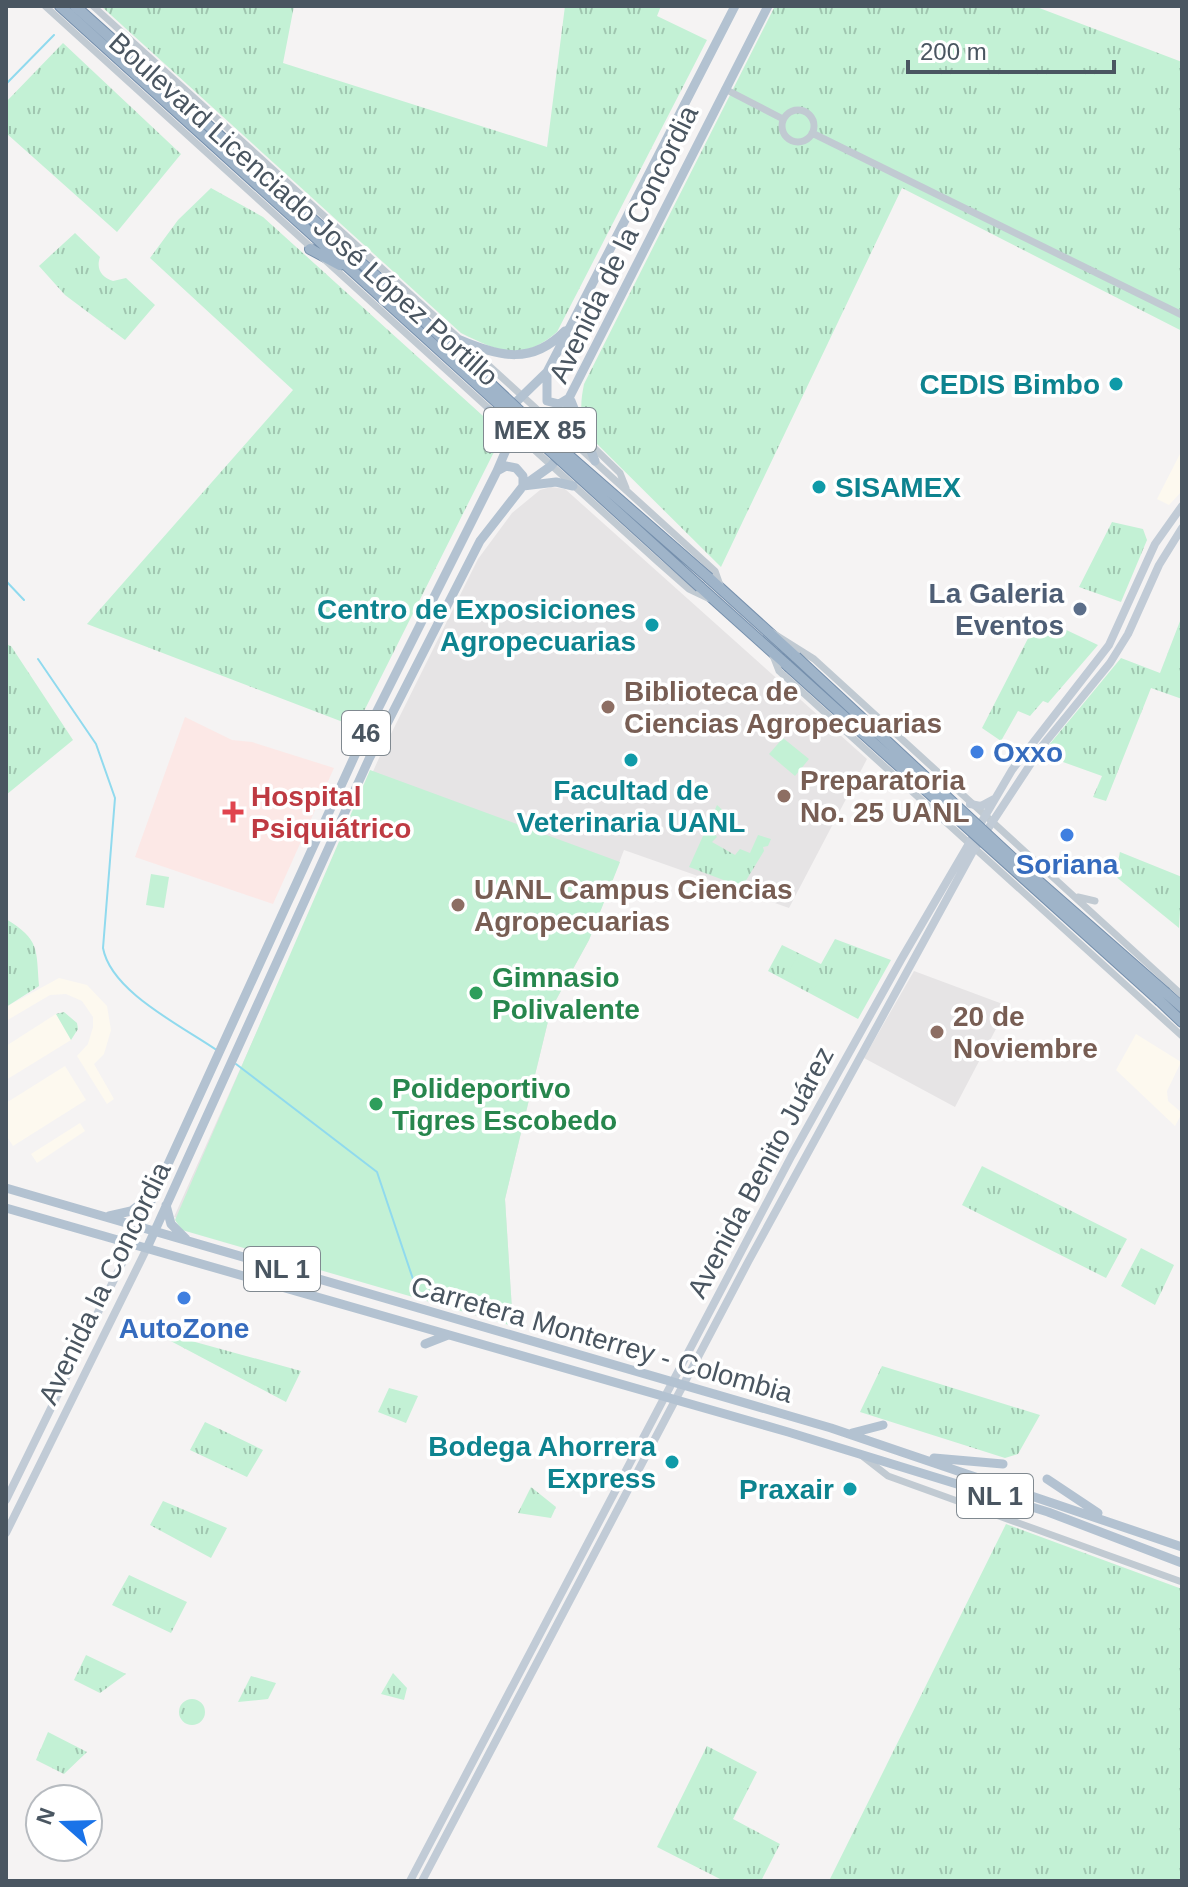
<svg xmlns="http://www.w3.org/2000/svg" width="1188" height="1887" font-family="Helvetica,sans-serif">
<defs>
<pattern id="grass-tufts" width="24" height="20" patternUnits="userSpaceOnUse" patternTransform="scale(2)"><rect width="24" height="20" fill="#c3f1d5"/><path d="M3 7l-1-3M5 7V3M7 7l1-3M15 17l-1-3M17 17v-4M19 17l1-3" fill="none" stroke="#a0c6b0"/></pattern>
</defs>
<rect width="100%" height="100%" fill="#f5f3f3"/>
<path fill="#fdf9ef" d="M1182,450v41l-13,14 -12,-6z
M59,978l28,7 20,21 4,24 -7,24 -10,10 20,35 -7,5 -30,-48 11,-12 5,-17v-10l-11,-16 -16,-7 -16,1 -44,26v-14z
M56,1014l15,26 -65,40v-34z
M1136,1034l45,28 -14,29 1,10 14,12 -7,13 -59,-56z
M65,1066l21,34 -73,46 -7,-11v-32z
M80,1123l5,8 -48,32 -6,-9z"/>
<path fill="#e6e4e5" d="M551,487l14,2 302,270 -78,149 -165,-58 -35,90 -38,69 -46,190 8,127 -339,-109 205,-459 99,-199 34,-46 28,-23z
M914,971l94,35 -53,101 -91,-49z"/>
<path fill="#fce8e6" d="M185,717l47,23 20,2 82,26 -61,136 -138,-47z"/>
<path fill="url(#grass-tufts)" d="M101,6h193l-11,57 264,84 18,-141h96l-4,10 50,24 -150,292c-35,30 -58,20 -96,1z
M775,6h259l148,56v269l-280,-143 -181,379 -134,-133c-7,-19 -7,-30 -3,-50z
M63,43l118,111 -64,78 -111,-99v-31z
M211,188l52,29 240,217 -147,293 -269,-103 206,-234 -143,-132 28,-38z
M75,233l25,24c-4,12 1,20 13,24l13,-3 29,27 -30,35 -60,-45 -26,-29z
M1112,522l31,7 4,11 -26,62 -42,-15z
M1182,616v83l-31,-11 -45,113 -13,-4 9,-21 -39,-14 -6,-13 -8,-4 72,-87 39,15z
M1039,617l59,28 -50,58 -5,-2 -13,15 -12,-5 -17,30 -19,-13z
M6,644l5,2 62,94 -67,55z
M717,805l10,9 -15,15 5,8 -5,5 23,13 5,-6 10,4 8,-18 13,4 -3,7 -5,1 1,4 -22,36 -53,-20z
M1120,852l62,25 -3,51 -64,-52z
M6,919c34,21 30,29 33,67l-33,21z
M835,939l56,21 -33,59 -90,-48 14,-26 39,19z
M64,1012l13,11 1,6 -7,11 -15,-26z
M982,1166l145,73 -21,39 -144,-73z
M1141,1248l33,17 -19,40 -34,-19z
M148,1329l153,42 -15,31z
M882,1366l158,49 -22,39 -13,4 -145,-46z
M389,1388l29,8 -12,27 -28,-11z
M205,1422l58,28 -16,27 -57,-27z
M531,1487l25,20 -5,11 -33,-5z
M163,1501l64,27 -16,30 -61,-33z
M1006,1524l176,65v292h-353z
M129,1575l58,27 -16,31 -59,-28z
M86,1655l40,19 -26,19 -26,-13z
M393,1673l14,15 -3,12 -23,-6z
M251,1676l25,7 -8,16 -30,3z
M179 1712a13 13 0 1 1 26 0a13 13 0 1 1-26 0Z
M48,1732l39,20 -23,22 -28,-14z
M707,1746l50,26 -24,47 47,25 -19,37h-37l-67,-34z"/>
<path fill="#c3f1d5" d="M783,738l26,21 -14,17 -26,-22z
M370,770l250,92 -31,78 -38,69 -46,190 8,127 -331,-96 -7,-10z
M151,874l18,3 -5,31 -18,-3z
M795,960l28,15 -9,14 -27,-14z"/>
<g fill="none" stroke-linecap="round" stroke-linejoin="round">
<path stroke="#90daee" stroke-width="2" d="M6,84l48,-49
M6,581l18,19
M38,659l58,85 19,54 -12,150c8,44 79,78 115,103
M236,1064l141,108 41,122"/>
<g stroke="#7690ad" stroke-width="12">
<path id="trunk" d="M60,6l308,279
M75,6l301,270
M310,249l30,16
M709,578l87,79
M700,587l88,79
M1166,993l16,14
M1160,1001l22,21"/>
</g>
<path stroke="#c1cad2" stroke-width="7" d="M45,6l613,556 31,27 19,9
M93,6l622,565 6,17
M725,89l58,30
M782 126a16 16 0 1 1 32 0a16 16 0 1 1-32 0Z
M812,133l370,182
M588,442l32,31 6,15
M771,632l43,27 368,336
M772,653l7,18 403,365
M1049,861l6,15
M1078,897l17,4
M861,1455l27,21 294,106"/>
<path stroke="#c1cbd6" stroke-width="8" d="M970,804l11,2 13,-7
M6,1500l126,-257
M6,1533l141,-285
M410,1881l382,-726 110,-197 110,-188 97,-125 46,-101 27,-38
M422,1881l326,-619 224,-409 71,-108 67,-82 18,-29 31,-69 23,-37"/>
<path stroke="#b3c2d1" stroke-width="9" d="M460,340c40,17 72,25 105,-9
M547,374v27l12,3 10,-6
M571,401l24,60
M489,410l16,33
M497,471l9,-5 10,2 7,8v10l33,-4 17,4
M6,1188l825,240 351,119
M166,1205l5,19 15,15
M6,1208l782,224 260,80 134,51
M109,1216l22,-5 21,-16
M132,1243l224,-490 141,-282 9,-21 7,-45 34,-33 188,-366
M147,1248l222,-489 111,-218 43,-55 28,-20 10,-13 8,-55 199,-392
M425,1344l23,-9
M852,1433l31,-8
M934,1458l69,6
M1047,1479l51,34"/>
<use href="#trunk" stroke="#9fb4c9" stroke-width="10"/>
<g stroke="#7690ad" stroke-width="12" stroke-linecap="butt">
<path id="trunk-bridge" d="M376,276l168,158 165,144
M368,285l332,302
M796,657l224,208 146,128
M788,666l372,335"/>
</g>
<use href="#trunk-bridge" stroke="#9fb4c9" stroke-width="10"/>
</g>
<g fill="#0f9aa8" stroke="#fff" stroke-width="3">
<circle cx="1116" cy="384" r="8"/>
<circle cx="819" cy="487" r="8"/>
<circle cx="652" cy="625" r="8"/>
<circle cx="631" cy="760" r="8"/>
<circle cx="672" cy="1462" r="8"/>
<circle cx="850" cy="1489" r="8"/>
</g>
<circle fill="#5c6f8a" stroke="#fff" stroke-width="3" cx="1080" cy="609" r="8"/>
<g fill="#8d6e63" stroke="#fff" stroke-width="3">
<circle cx="608" cy="707" r="8"/>
<circle cx="784" cy="796" r="8"/>
<circle cx="458" cy="905" r="8"/>
<circle cx="937" cy="1032" r="8"/>
</g>
<g fill="#3f7fe0" stroke="#fff" stroke-width="3">
<circle cx="977" cy="752" r="8"/>
<circle cx="1067" cy="835" r="8"/>
<circle cx="184" cy="1298" r="8"/>
</g>
<path fill="#e0444e" stroke="#fff" stroke-width="3" d="M229 800h8v8h8v8h-8v8h-8v-8h-8v-8h8z"/>
<g fill="#2e9e5b" stroke="#fff" stroke-width="3">
<circle cx="476" cy="993" r="8"/>
<circle cx="376" cy="1104" r="8"/>
</g>
<g text-anchor="middle" stroke-width="7" stroke-linejoin="round" paint-order="stroke">
<g fill="#fff" stroke="#808990" stroke-width="2">
<rect x="484" y="408" width="112" height="44" rx="6"/>
<rect x="342" y="711" width="48" height="44" rx="6"/>
<rect x="244" y="1247" width="76" height="44" rx="6"/>
<rect x="957" y="1474" width="76" height="44" rx="6"/>
</g>
<g font-size="26" font-weight="bold" fill="#4a5661">
<text x="540" y="439">MEX 85</text>
<text x="366" y="742">46</text>
<text x="282" y="1278">NL 1</text>
<text x="995" y="1505">NL 1</text>
</g>
<g font-size="28" fill="#4a5661" stroke="#fff">
<text transform="translate(304 209) rotate(42)" y="10">Boulevard Licenciado José López Portillo</text>
<text transform="translate(623 244) rotate(-64)" y="10">Avenida de la Concordia</text>
<text transform="translate(760 1172) rotate(-62)" y="10">Avenida Benito Juárez</text>
<text transform="translate(104 1283) rotate(-64)" y="10">Avenida la Concordia</text>
<text transform="translate(602 1339) rotate(16)" y="10">Carretera Monterrey - Colombia</text>
</g>
<g font-size="28" font-weight="bold" fill="#0d838f" stroke="#fff" text-anchor="end">
<text x="1100" y="394">CEDIS Bimbo</text>
<text x="835" y="497" text-anchor="start">SISAMEX</text>
<text x="636" y="619">Centro de Exposiciones<tspan x="636" dy="32">Agropecuarias</tspan></text>
<text x="631" y="800" text-anchor="middle">Facultad de<tspan x="631" dy="32">Veterinaria UANL</tspan></text>
<text x="656" y="1456">Bodega Ahorrera<tspan x="656" dy="32">Express</tspan></text>
<text x="834" y="1499">Praxair</text>
</g>
<g font-size="28" font-weight="bold" fill="#4e5e75" stroke="#fff" text-anchor="end">
<text x="1064" y="603">La Galeria<tspan x="1064" dy="32">Eventos</tspan></text>
</g>
<g font-size="28" font-weight="bold" fill="#785e54" stroke="#fff" text-anchor="start">
<text x="624" y="701">Biblioteca de<tspan x="624" dy="32">Ciencias Agropecuarias</tspan></text>
<text x="800" y="790">Preparatoria<tspan x="800" dy="32">No. 25 UANL</tspan></text>
<text x="474" y="899">UANL Campus Ciencias<tspan x="474" dy="32">Agropecuarias</tspan></text>
<text x="953" y="1026">20 de<tspan x="953" dy="32">Noviembre</tspan></text>
</g>
<g font-size="28" font-weight="bold" fill="#366cbe" stroke="#fff">
<text x="993" y="762" text-anchor="start">Oxxo</text>
<text x="1067" y="874">Soriana</text>
<text x="184" y="1338">AutoZone</text>
</g>
<g font-size="28" font-weight="bold" fill="#be3a42" stroke="#fff" text-anchor="start">
<text x="251" y="806">Hospital<tspan x="251" dy="32">Psiquiátrico</tspan></text>
</g>
<g font-size="28" font-weight="bold" fill="#27864d" stroke="#fff" text-anchor="start">
<text x="492" y="987">Gimnasio<tspan x="492" dy="32">Polivalente</tspan></text>
<text x="392" y="1098">Polideportivo<tspan x="392" dy="32">Tigres Escobedo</tspan></text>
</g>
</g>
<rect width="1188" height="1887" fill="none" stroke="#4a5661" stroke-width="16"/>
<g transform="translate(64 1823) rotate(290)"><circle r="38" fill="#ffffff" stroke="#b7bbc0" stroke-width="2"/>
<path d="M0-6L14 30L0 20L-14 30Z" fill="#1a73e8"/>
<text y="-12" font-size="22" font-weight="bold" text-anchor="middle" fill="#4a5661">N</text>
</g>
<path d="M908 60v12h206v-12" fill="none" stroke="#4a5661" stroke-width="4"/>
<text x="920" y="60" font-size="24" fill="#4a5661" stroke="#ffffff" stroke-width="6" paint-order="stroke">200 m</text>
</svg>
